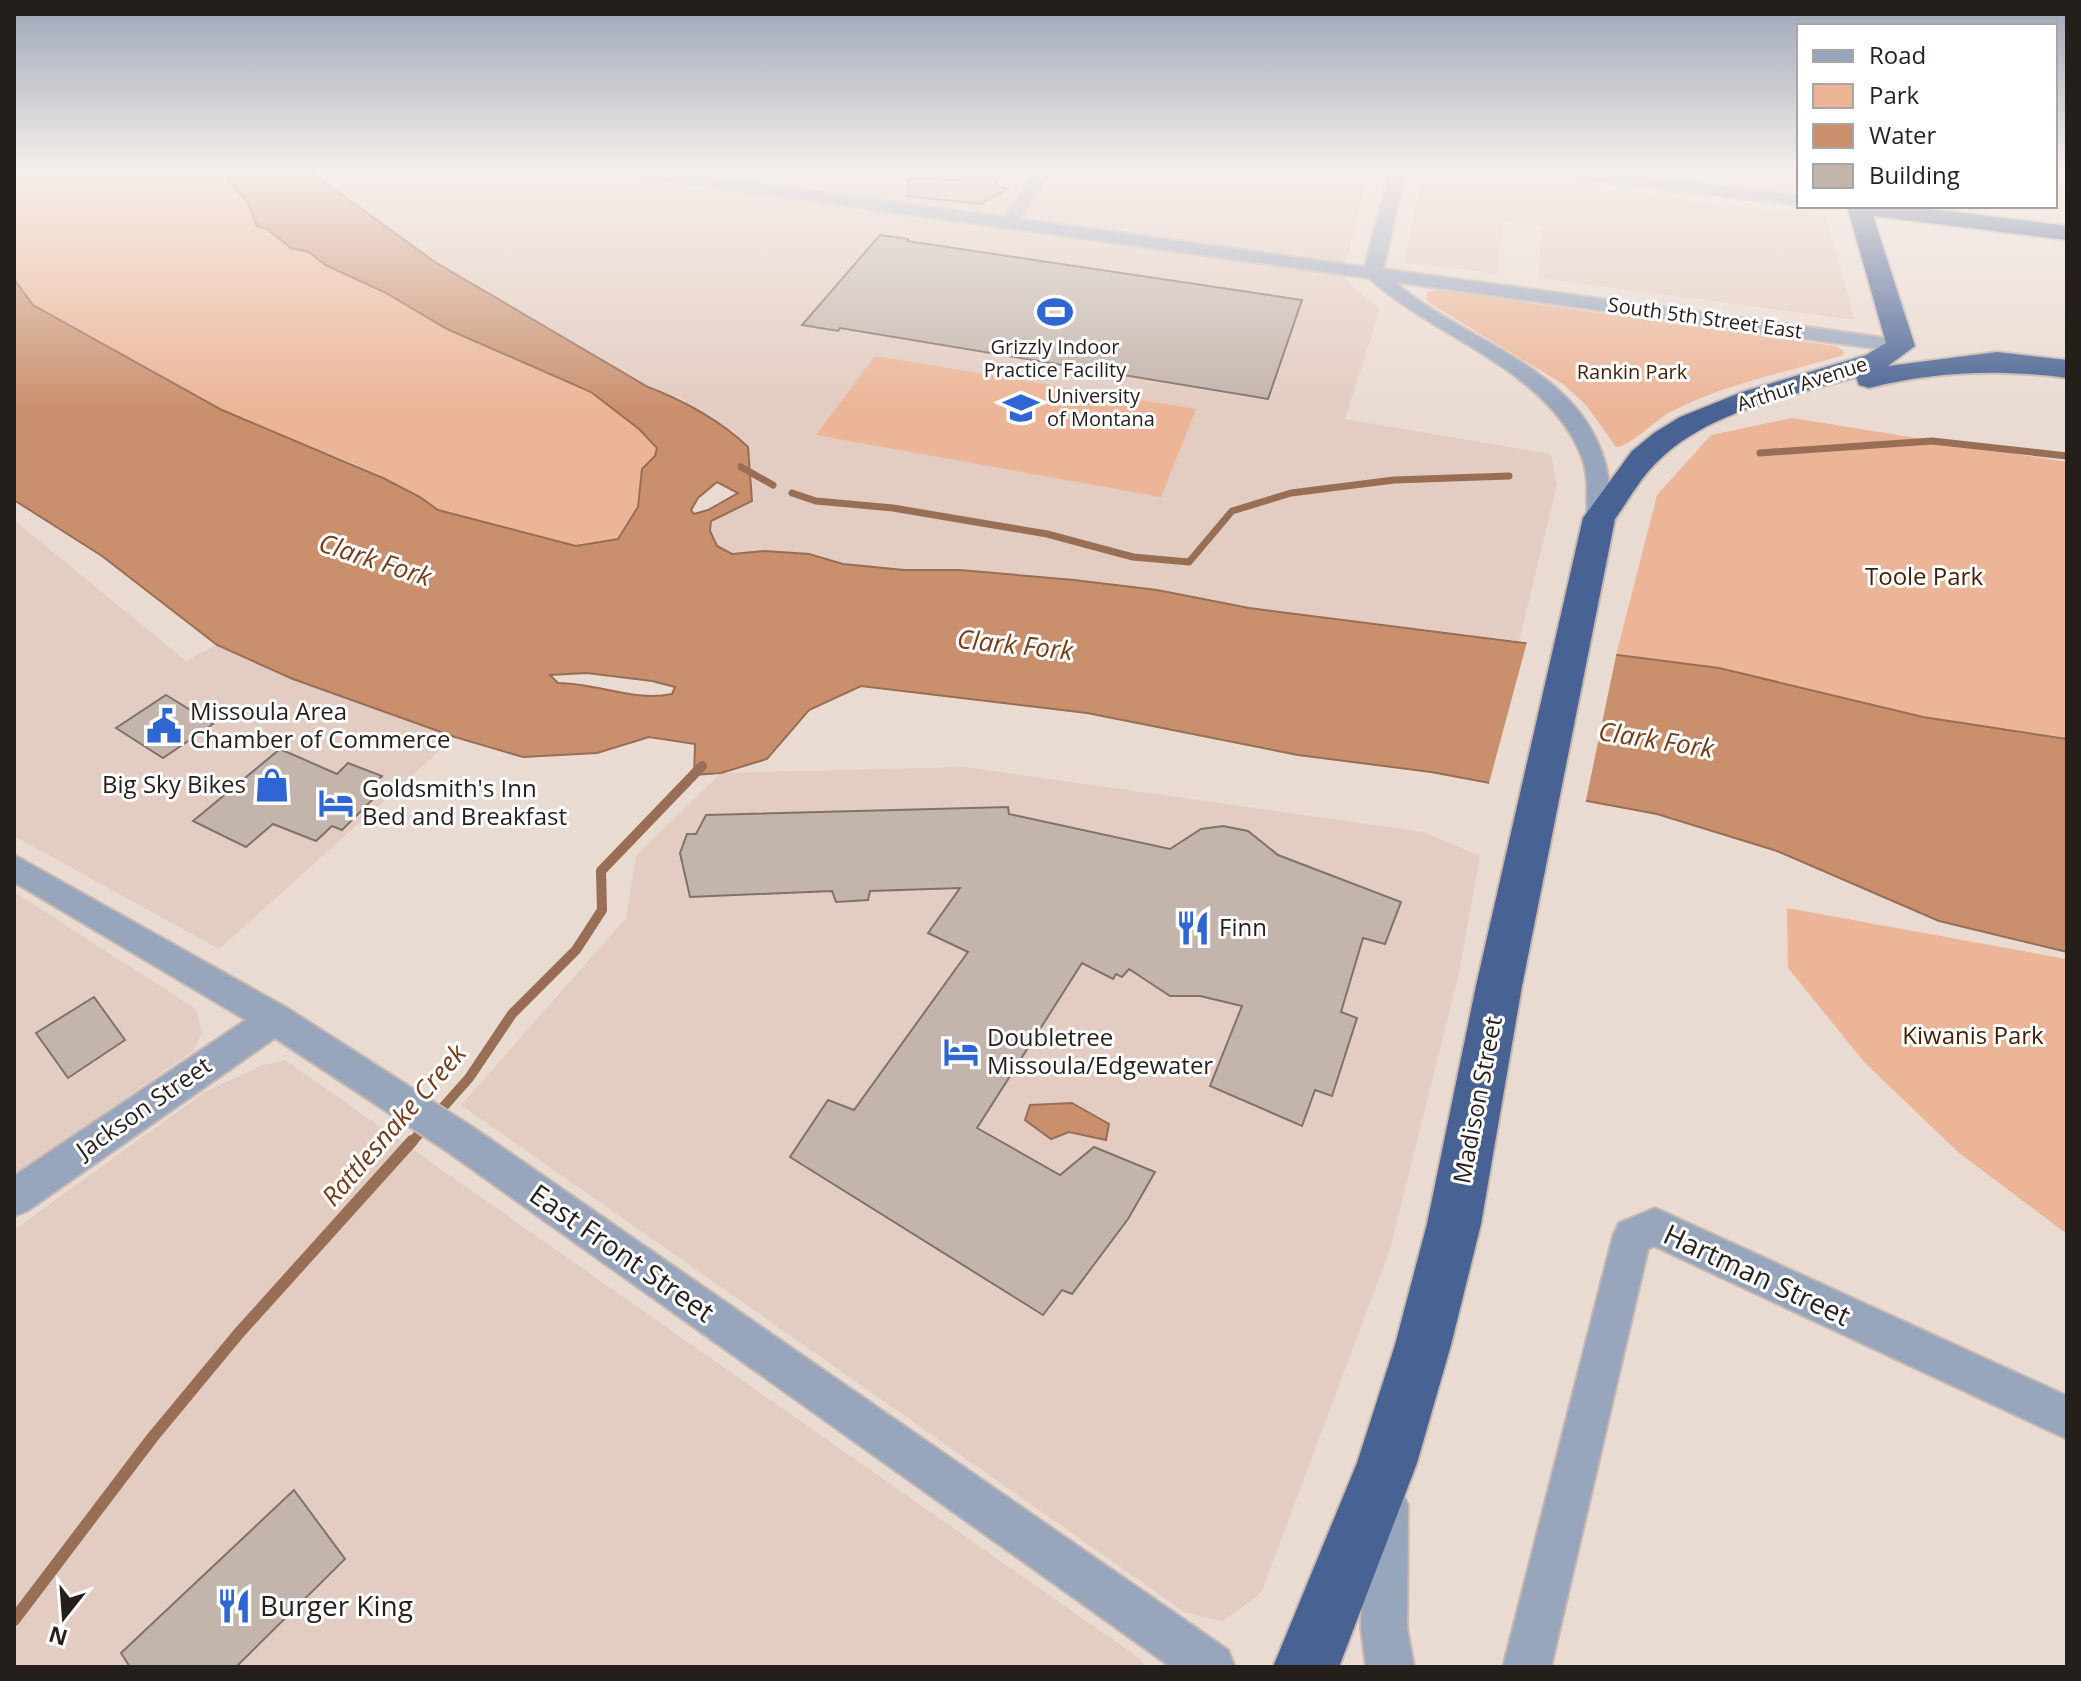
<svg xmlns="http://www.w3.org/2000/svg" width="2081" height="1681" font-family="'Open Sans',sans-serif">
<rect width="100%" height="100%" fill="#eadbd2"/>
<path fill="#e3ccc1" d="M357,173h1011l-25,102 12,14 25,19 -35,111 206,35 6,31 -38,156 -270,-33 -92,-18 -83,-10 -113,-10h-57l-61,-6 -34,-10 -44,-3 -33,3 -15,-8 -7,-15 1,-10 41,-21 -4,-53 -13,-13 -55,-36 -32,-11 -213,-125 -99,-72z
M1423,173h32l371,44 29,103 -316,-42 2,-51 -38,-5 -6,52 -93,-12z
M1669,173h130v15z
M14,520l172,141 31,-16 76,34 162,58 -236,212 -205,-113z
M965,767l458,65 57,24 -21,117 -69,276 -129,344 -38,28 -37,-8 -725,-508 165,-187 10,-62 85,-83z
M14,892l182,117 6,24 -9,18 -179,124z
M285,1060l854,598 7,9h-1132v-437l191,-138 55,-26z"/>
<path fill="#ecb597" d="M14,173h207l27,30 9,23 10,3 24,19 18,4 16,13 59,27 63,37 144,63 48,37 18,18 -2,9 -13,13 -4,38 -20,33 -42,6 -138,-36c-65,-48 -146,-66 -217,-101 -64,-31 -126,-69 -188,-104l-19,-26z
M1438,290l397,56 8,4 1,5c-57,17 -119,29 -172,56 -16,8 -42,36 -56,36l-30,-42 -23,-21 -129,-78 -8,-7 2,-7z
M875,356l321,53 -35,88 -345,-62z
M1792,418l275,44v277l-144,-22 -204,-49 -103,-13 41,-160 54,-60z
M1787,908l280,51v275l-109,-82 -93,-89 -77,-95z"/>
<path fill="#ca906e" stroke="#986e55" stroke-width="2" fill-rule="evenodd" d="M221,173h91l123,89 213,125c35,13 73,34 100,60l4,54 -41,20 -1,10 7,15 15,8 33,-3 44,3 34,10 61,6h56l114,10 83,10 92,18 470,60 204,49 144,22v213l-128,-31 -162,-70 -120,-37 -226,-42 -133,-17 -211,-42 -226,-27 -52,24 -42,49 -46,14 -27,2 1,-31 -46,-7 -52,16 -74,4 -68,-20 -162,-58 -76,-34 -115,-89 -88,-56v-221l19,26 189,105 161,68 37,19 18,13 138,36 42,-7 20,-32 4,-38 13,-13 2,-8 -18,-19 -48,-37 -144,-63 -63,-37 -59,-27 -16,-13 -18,-4 -24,-19 -10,-3 -9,-23zM717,482l21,11 -30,17 -14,4 -3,-4 7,-12zM587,673l65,8 23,6 -3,7c-38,8 -75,-11 -114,-11l-8,-8z
M1072,1103l37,21 -3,16 -37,-8 -18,7 -26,-19 5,-15z"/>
<path fill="#eadbd2" d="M1528,638l89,13 -32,154 -97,-18z"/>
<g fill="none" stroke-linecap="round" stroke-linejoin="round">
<path stroke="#986e55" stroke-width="7" d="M1760,453l172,-12 135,15
M741,467l32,18
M792,493l24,8 77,7 154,26 86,23 56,5 43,-51 59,-18 103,-13 115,-4"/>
<path stroke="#986e55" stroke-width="10" d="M437,1114l32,-36 43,-64 64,-64 26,-40 -1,-39 101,-105
M411,1143l16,-18"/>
<path stroke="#986e55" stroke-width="12" d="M14,1620l138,-182 87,-105 173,-192"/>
</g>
<path fill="#c3b4ac" stroke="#80726b" stroke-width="2" d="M970,173h32l-8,12 14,4 -28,15 -73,-8 1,-17 56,1z
M880,235l28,4 -1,2 395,59 -34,99 -428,-71 -2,3 -36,-6z
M166,695l47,29 -50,34 -47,-30z
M280,749l57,25 11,-11 34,13 -11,10 11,4 -40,40 -10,-4 -16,15 -43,-17 -27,23 -53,-26z
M1008,807l1,7 161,35 31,-20 22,-3 25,5 30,24 123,47 -16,42 -22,-6 -22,74 16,6 -25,78 -17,-6 -13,36 -92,-40 32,-80 -42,-10h-30l-41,-27 -7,8 -6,-3 -3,5 -31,-16 -105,165 83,47 34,-28 61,25 -27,47 -56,75 -10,-4 -19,25 -253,-158 38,-57 26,10 114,-158 -40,-19 32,-45 -90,3 -2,9 -32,2 -4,-11 -142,6 -10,-44 7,-19h9l10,-19z
M94,997l31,43 -57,38 -32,-45z
M294,1490l51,69 -109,108h-106l-9,-14z"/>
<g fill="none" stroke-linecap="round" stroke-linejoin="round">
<g stroke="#c7b9b1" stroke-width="4">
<path id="minor" d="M636,173h45l323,44 31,-44h16l-32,46 346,48 24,-94h16l-22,96 518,71 10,6 -10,6 -506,-70c67,59 184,84 210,181 5,18 5,37 6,55l-4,5h-16l-4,-5c0,-20 2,-42 -5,-61 -34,-88 -147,-119 -213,-179l-725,-100z
M1561,173h51l187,22v10l-230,-27z
M14,855l273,153 187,120 754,522 7,17h-64l-723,-515 -173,-114 -248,173 -13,5v-40l232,-156 -232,-138z
M1655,1208l412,188v43l-413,-193 -6,3 -97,418h-48l110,-431 6,-13z
M1386,1483l15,7 7,15 -1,123 7,39h-48l-5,-39 3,-123 7,-15z"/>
</g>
<g stroke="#c7b9b1" stroke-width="4">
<path id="highway" d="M1847,206h61l159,20v14l-194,-24 42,130 -27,20 109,-14 70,8v18c-68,-9 -131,-7 -198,10l-10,-3 -3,-8c-68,20 -150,34 -201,87 -16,16 -27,37 -40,55l-93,467 -41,238 -30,121 -34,118 -78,204h-66l84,-204 38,-118 32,-121 49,-238 107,-468 49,-67 22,-18 26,-16 62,-25 124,-37 20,-12z"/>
</g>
<use href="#minor" fill="#97a5bd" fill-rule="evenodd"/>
<use href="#highway" fill="#476293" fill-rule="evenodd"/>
</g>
<linearGradient id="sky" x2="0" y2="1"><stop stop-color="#9ca6b7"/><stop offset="0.42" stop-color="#f6efeb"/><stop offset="1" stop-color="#f6efeb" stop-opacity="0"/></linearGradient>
<rect width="2081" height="408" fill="url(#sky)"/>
<defs>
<g id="stadium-bare" transform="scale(2.76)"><path d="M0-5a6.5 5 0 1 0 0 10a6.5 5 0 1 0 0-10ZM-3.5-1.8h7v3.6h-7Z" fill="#2e66d4" stroke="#fff" stroke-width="2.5" paint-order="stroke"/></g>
<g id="university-bare" transform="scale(2.76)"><path d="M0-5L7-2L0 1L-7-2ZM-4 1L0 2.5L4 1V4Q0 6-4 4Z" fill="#2e66d4" stroke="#fff" stroke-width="2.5" paint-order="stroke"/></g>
<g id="civic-bare" transform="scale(2.76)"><path d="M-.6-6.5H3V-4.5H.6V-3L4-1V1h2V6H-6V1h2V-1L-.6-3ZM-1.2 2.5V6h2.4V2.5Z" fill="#2e66d4" stroke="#fff" stroke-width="2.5" paint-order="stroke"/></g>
<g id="shop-bare" transform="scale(2.76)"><path d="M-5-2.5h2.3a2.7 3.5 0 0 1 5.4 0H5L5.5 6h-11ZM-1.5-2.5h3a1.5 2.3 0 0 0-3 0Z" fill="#2e66d4" stroke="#fff" stroke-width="2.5" paint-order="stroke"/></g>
<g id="hotel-bare" transform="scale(2.76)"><path d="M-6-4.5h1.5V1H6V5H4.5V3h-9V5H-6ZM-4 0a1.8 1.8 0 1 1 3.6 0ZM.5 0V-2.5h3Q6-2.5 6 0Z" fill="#2e66d4" stroke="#fff" stroke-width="2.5" paint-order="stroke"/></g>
<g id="restaurant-bare" transform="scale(2.76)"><path d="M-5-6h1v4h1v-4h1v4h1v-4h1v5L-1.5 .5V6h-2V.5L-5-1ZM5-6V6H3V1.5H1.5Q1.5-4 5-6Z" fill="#2e66d4" stroke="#fff" stroke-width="2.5" paint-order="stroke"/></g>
</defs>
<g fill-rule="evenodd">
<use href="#stadium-bare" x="1055" y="312"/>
<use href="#university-bare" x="1021" y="408"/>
<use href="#civic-bare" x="164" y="726"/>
<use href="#shop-bare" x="272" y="785"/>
<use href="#hotel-bare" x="336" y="803"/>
<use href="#restaurant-bare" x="1193" y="928"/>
<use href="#hotel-bare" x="961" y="1052"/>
<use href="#restaurant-bare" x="234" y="1606"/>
</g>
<g text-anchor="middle" stroke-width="6" stroke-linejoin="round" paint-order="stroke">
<g font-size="20" fill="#251f1c" stroke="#fff">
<text transform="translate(1705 318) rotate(8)" y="7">South 5th Street East</text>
<text transform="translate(1802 384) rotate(-18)" y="7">Arthur Avenue</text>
</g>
<g font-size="20" fill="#251f1c" stroke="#fff">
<text x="1055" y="354">Grizzly Indoor<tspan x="1055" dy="23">Practice Facility</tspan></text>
<text x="1047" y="403" text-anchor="start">University<tspan x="1047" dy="23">of Montana</tspan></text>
</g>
<g font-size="20" fill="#441e04" stroke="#fff">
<text x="1632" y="379">Rankin Park</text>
</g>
<g font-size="24" fill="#441e04" stroke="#fff">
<text x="1924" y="585">Toole Park</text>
<text x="1973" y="1044">Kiwanis Park</text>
</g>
<g font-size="24" fill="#251f1c" stroke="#fff" text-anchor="start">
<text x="190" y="720">Missoula Area<tspan x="190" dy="28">Chamber of Commerce</tspan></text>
<text x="246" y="793" text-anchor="end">Big Sky Bikes</text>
<text x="362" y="797">Goldsmith's Inn<tspan x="362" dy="28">Bed and Breakfast</tspan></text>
<text x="1219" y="936">Finn</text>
<text x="987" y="1046">Doubletree<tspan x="987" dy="28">Missoula/Edgewater</tspan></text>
</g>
<g font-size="24" fill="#251f1c" stroke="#fff">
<text transform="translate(1478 1100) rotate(-79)" y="8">Madison Street</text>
<text transform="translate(144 1108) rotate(-35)" y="8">Jackson Street</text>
</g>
<g font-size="26" font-style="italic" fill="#743c18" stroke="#fff">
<text transform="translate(375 560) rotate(18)" y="9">Clark Fork</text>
<text transform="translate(1015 645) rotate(6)" y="9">Clark Fork</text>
<text transform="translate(1656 740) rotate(9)" y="9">Clark Fork</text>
<text transform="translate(394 1125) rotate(-49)" y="9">Rattlesnake Creek</text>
</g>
<g font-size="28" fill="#251f1c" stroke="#fff">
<text transform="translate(622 1253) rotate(35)" y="10">East Front Street</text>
<text transform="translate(1757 1275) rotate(25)" y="10">Hartman Street</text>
</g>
<g font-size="28" fill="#251f1c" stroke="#fff" text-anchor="start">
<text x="260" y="1616">Burger King</text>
</g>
</g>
<rect width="2081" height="1681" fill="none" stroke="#251f1c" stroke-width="32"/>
<rect x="1797" y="24" width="260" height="184" fill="#ffffff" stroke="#a8a5a4" stroke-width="2"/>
<rect x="1813" y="50" width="40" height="12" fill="#97a5bd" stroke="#a8a5a4" stroke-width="2"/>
<text x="1869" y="64" font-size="24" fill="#251f1c">Road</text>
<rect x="1813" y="84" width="40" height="24" fill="#ecb597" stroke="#a8a5a4" stroke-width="2"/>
<text x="1869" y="104" font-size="24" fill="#251f1c">Park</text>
<rect x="1813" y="124" width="40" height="24" fill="#ca906e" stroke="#a8a5a4" stroke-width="2"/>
<text x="1869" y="144" font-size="24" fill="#251f1c">Water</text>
<rect x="1813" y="164" width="40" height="24" fill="#c3b4ac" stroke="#a8a5a4" stroke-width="2"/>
<text x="1869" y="184" font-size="24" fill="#251f1c">Building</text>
<g transform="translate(64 1617) rotate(197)" stroke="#ffffff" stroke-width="6" paint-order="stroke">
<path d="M0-6L14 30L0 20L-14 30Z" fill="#251f1c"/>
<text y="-12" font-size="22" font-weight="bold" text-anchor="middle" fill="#251f1c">N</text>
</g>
</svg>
